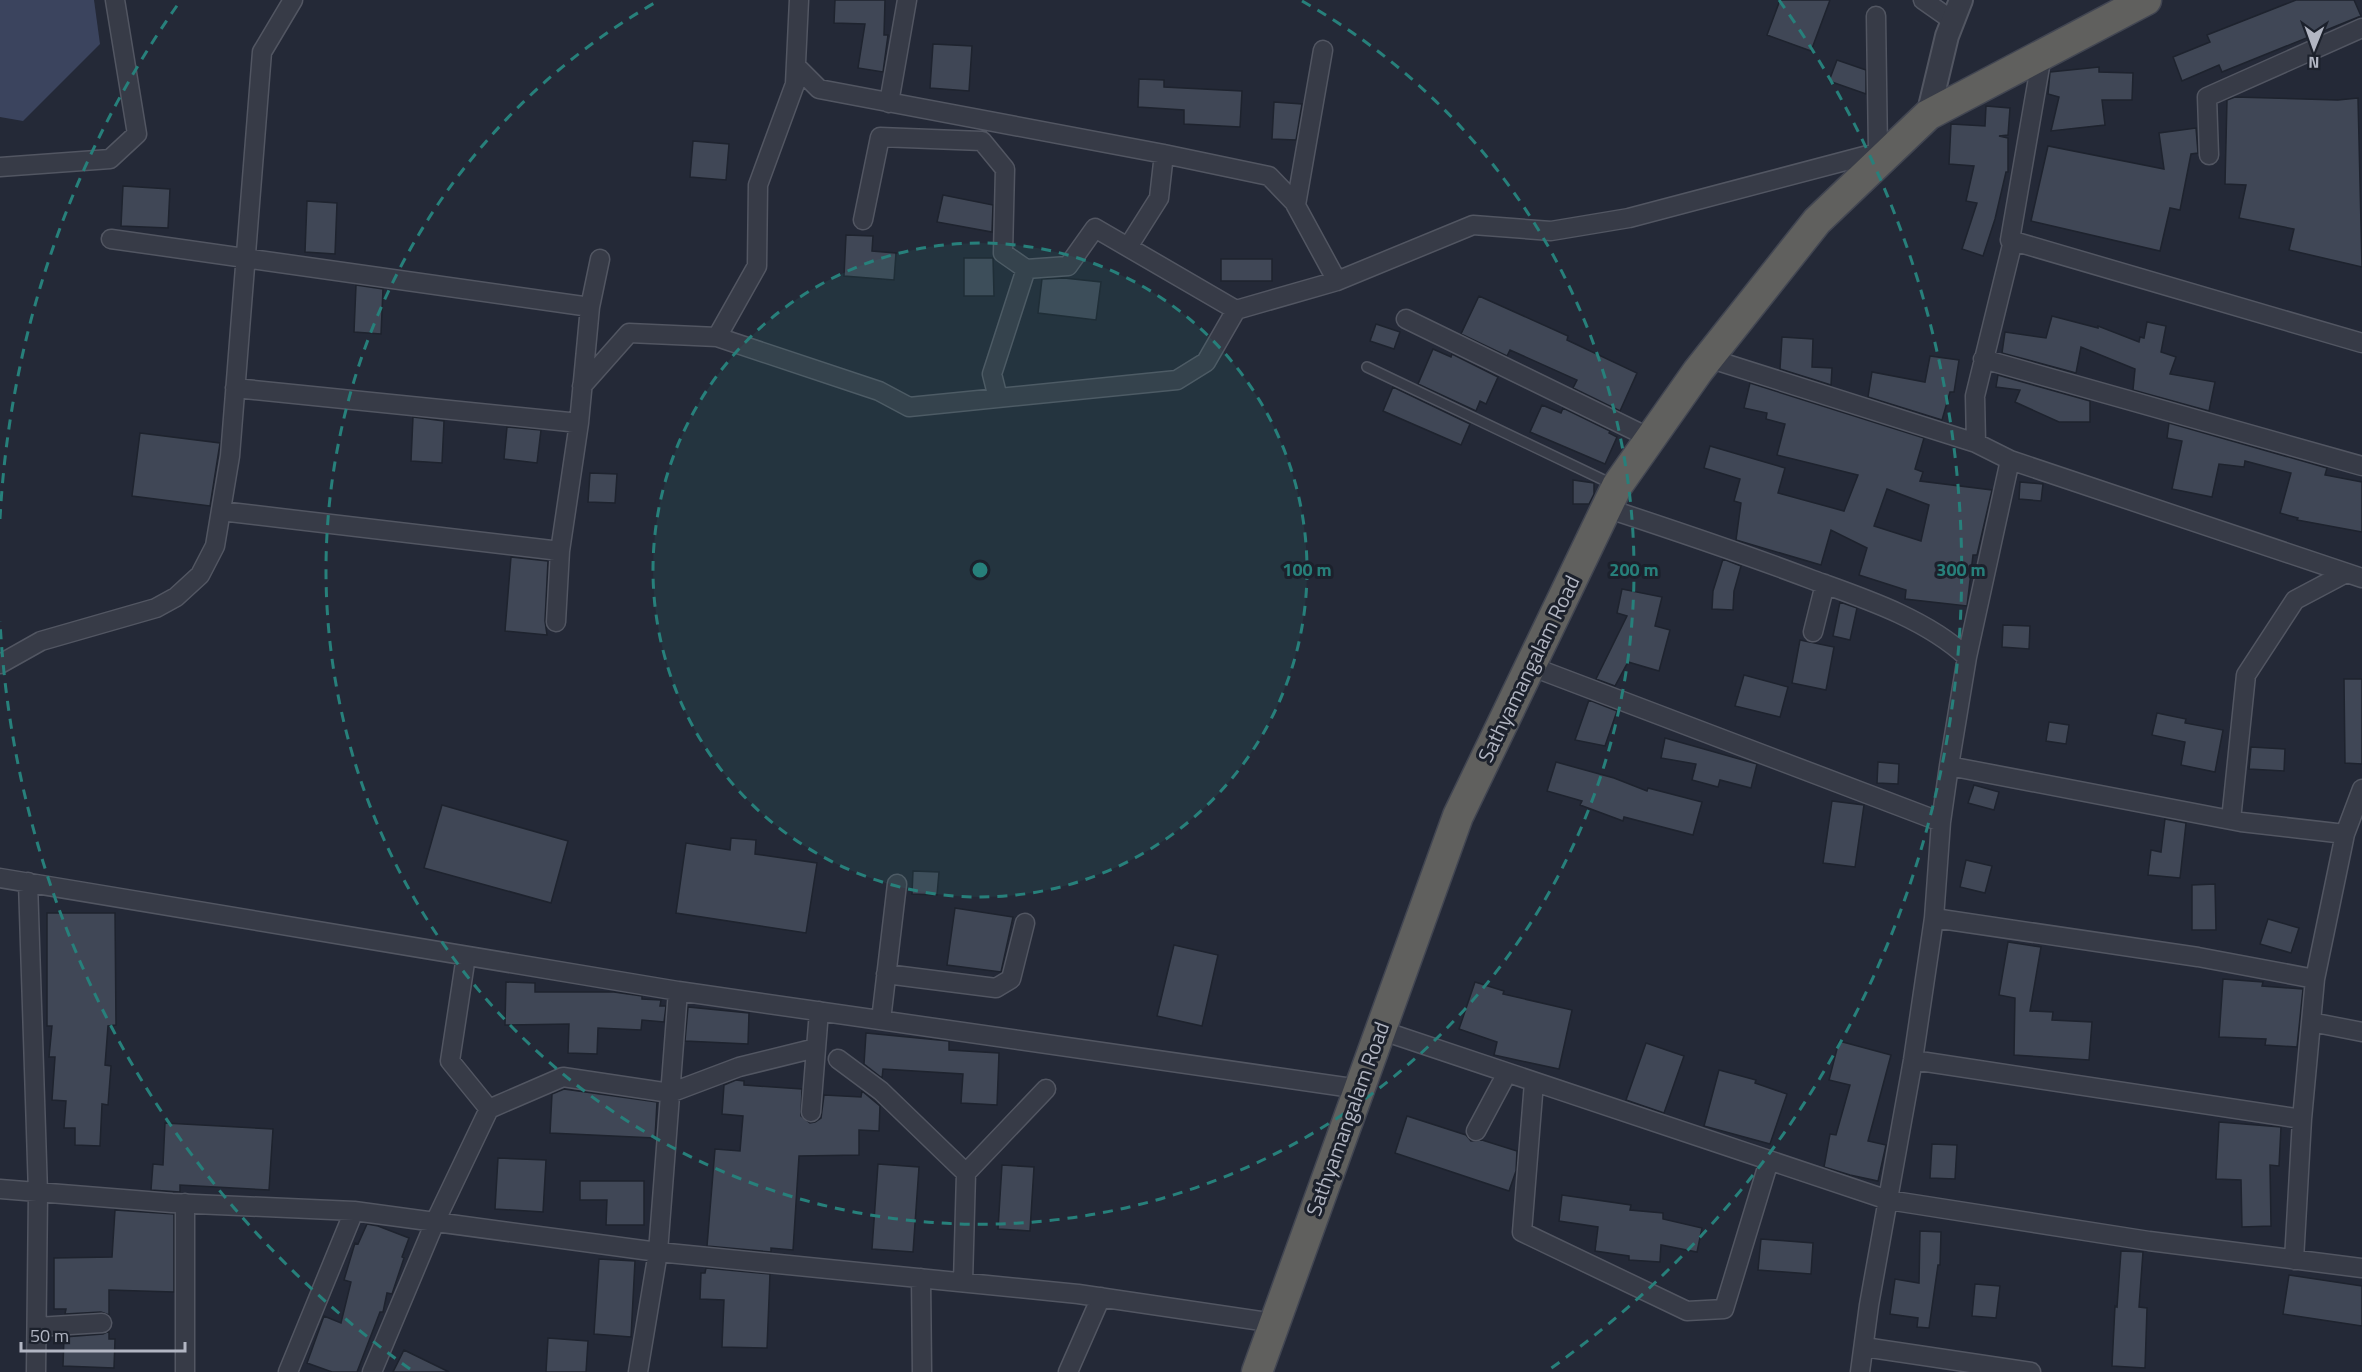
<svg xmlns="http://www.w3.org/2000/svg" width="2362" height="1372" font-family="'Titillium Web',sans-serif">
<rect width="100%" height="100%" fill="#242937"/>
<path fill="#3b445e" d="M0,0h94l6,44 -77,77 -23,-4z"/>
<path fill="#404756" stroke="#1e232e" stroke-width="1.5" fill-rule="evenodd" d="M835,0h50l-1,35h4l-5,37 -25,-4 7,-44 -31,-1z
M1780,0h50l-19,51 -44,-16z
M2296,0h58l7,16 -139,56 -3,-7 -37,16 -9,-24 37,-15 -3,-7z
M933,44l39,2 -3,45 -39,-3z
M1837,60l29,10v24l-37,-13z
M2099,67v5l34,1 -1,27h-30l3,25 -54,6 8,-34 -11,-3 2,-22z
M1139,79l25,1v7l78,4 -2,36 -56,-3v-14l-46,-3z
M2235,97l103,3 20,-2 4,169 -73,-17 5,-21 -55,-11 7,-33 -21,-1 2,-84z
M1274,102l28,2 -6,36 -24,-1z
M1986,106l24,2 -2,27 -9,1 9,2v34h-2l-11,47 -12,37 -21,-7 15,-46 -11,-2 8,-35 -25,-2 2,-40 34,2z
M2196,128l2,25 -7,1 -11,56 -10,-2 -10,43 -129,-30 17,-75 116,23 -5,-36z
M693,141l36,3 -3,36 -36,-3z
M123,186l47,3 -2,39 -47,-2z
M943,195l50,10 -1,27 -55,-10z
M307,201l30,2 -2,51 -30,-2z
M846,235l27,1 -1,15 24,2 -2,27 -50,-4z
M964,258h29l1,38h-30z
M1221,259h51v22h-51z
M1064,278l37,4 -5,38 -58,-7 4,-34z
M356,285l27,4 -2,45 -27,-2z
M1479,296l89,40 -1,4 70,33 -17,38 -47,-23 4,-8 -67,-30 -3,6 -46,-22z
M2052,316l46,12v-2l41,16 1,-5 4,1 3,-16 19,4 -5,26 15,5 -6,17 45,8 -6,29 -76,-21 2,-21 -54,-22 -5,26 -74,-20 3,-21 41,6z
M1376,324l24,8 -6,17 -24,-8z
M1782,337l31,2 -1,28 20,1 -1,17 -51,-16z
M1433,349l18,8 1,-3 46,23 -12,27 -6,-3 -4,10 -58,-27z
M1930,356l29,4 -5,32h-4l-8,28 -74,-23 4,-25 53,10z
M1998,375l92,26v21h-31l-44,-20 5,-12 -24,-3z
M1750,383l174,55 -9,31 8,3 -3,9 72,9 -15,65h-4l-6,51 -62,-7 1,-9 -47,-15 8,-27 -36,-18 -10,35 -85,-25 5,-37 -7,-2 6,-22 -36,-11 6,-22 75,22 -7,25 66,18 14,-36 -81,-20 8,-31 -19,-5 1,-6 -23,-5zM1887,489l42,16 -8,36 -47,-15z
M1393,387l77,37 -9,21 -78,-34z
M1542,405l19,8 2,-5 47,23 -1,2 8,4 -12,27 -75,-32z
M413,417l31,4 -2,42 -31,-2z
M2169,423l158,45 -2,7 37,7v50l-65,-12 1,-2 -18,-5 11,-40 -46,-12 -1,6 -25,-3 -7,33 -40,-8 10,-48 -15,-3z
M507,427l34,3 -4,33 -33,-4z
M140,433l80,10 -10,63 -78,-10z
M590,473l27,1 -2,29 -27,-1z
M1573,480l21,3v11l-5,10h-16z
M2020,482l23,2 -2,17 -22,-2z
M511,557l37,4 -3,60 2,14 -42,-4z
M1723,559l18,7 -7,25 -1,19 -21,-1 1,-18z
M1622,589l40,8 -7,29 15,4 -11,41 -31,-9 -13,24 -19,-7 31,-63 -10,-3z
M1840,602l17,6 -7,32 -17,-4z
M2003,625l27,1 -1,23 -27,-2z
M1800,640l34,7 -8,43 -34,-7z
M1744,675l44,12 -8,30 -45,-11z
M2344,679h18v85l-17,-1z
M1589,700l28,11 -12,35 -30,-6z
M2157,713l29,6 -1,4 38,7 -8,42 -34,-7 4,-23 -33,-7z
M2049,722l20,3 -3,19 -20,-3z
M1665,738l92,26 -6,24 -31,-8 -2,7 -26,-7 4,-16 -35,-6z
M2251,747l34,2 -1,22 -35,-2z
M1556,762l58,16 33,13 1,-3 54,14 -9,33 -69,-18 -1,4 -43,-16 2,-4 -35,-10z
M1878,762l21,2 -1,20 -21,-1z
M1974,785l25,7 -5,18 -26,-7z
M1832,801l32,4 -9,62 -32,-4z
M442,805l126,36 -17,62 -127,-35z
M2165,819l21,4 -6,55 -32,-3 3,-25 10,2z
M731,838l25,2 -1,14 62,9 -11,70 -130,-20 10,-70 44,7z
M1966,860l26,6 -7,27 -25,-6z
M913,871l26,1 -2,23 -25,-1z
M2215,884l1,46h-24v-45z
M955,908l58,9 -12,55 -54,-7z
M47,913h68l1,112 -8,1 -3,39 6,1 -3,39 -6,-1 -2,42 -25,-1v-17h-11l2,-27 -14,-1 3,-43h-6l3,-31h-5z
M2268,919l31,9 -8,25 -31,-9z
M2008,942l33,5 -11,64 23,1 -1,8 40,2 -3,38 -75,-5 1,-57 -16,-3z
M1174,945l44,10 -16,71 -45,-10z
M2223,979l40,3 -1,4 41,3 -6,58 -32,-2 1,-6 -47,-2z
M506,982l29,1v9h79l28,4v3l19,1 -1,6h6l-2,16 -22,-2 -1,10 -43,-2 -1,26 -29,-1 1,-29 -64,1z
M1475,982l29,9 -1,3 69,16 -13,59 -65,-14 3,-13 -38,-13z
M688,1007l61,6 -1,31 -63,-3z
M866,1033l83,8v9l50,3 -2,52 -36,-2 2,-29 -80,-5 -1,9 -18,-14z
M1839,1041l52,14 -23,86 18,4 -8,36 -28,-6 -26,-8 6,-33 6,1 14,-50 -21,-5z
M1646,1043l38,13 -20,57 -38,-13z
M1719,1070l37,10 -1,3 32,11 -17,50 -66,-18z
M736,1080l8,1v4l58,4 -1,27 9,7 5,-1 6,-4 3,-23 37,2 1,-6 18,15 -1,25 -20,-1v25l-60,1 -6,94 -22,-2v4l-64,-6 8,-97 25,2 3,-35 -21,-2 2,-29z
M564,1089l93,13 -2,36 -105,-5 2,-39z
M1407,1116l59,19 5,6 11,-1 35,11 -1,20 -7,20 -114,-38z
M2219,1122l62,5 -2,39 -9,-1 1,61 -29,1 -1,-47 -25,-1z
M165,1123l108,6 -4,61 -89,-5v7l-29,-2 2,-26 10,1z
M1932,1144l25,1 -2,34 -25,-1z
M498,1158l48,2 -3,52 -48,-3z
M878,1164l41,3 -6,85 -41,-3z
M1002,1165l32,2 -4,64 -32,-2z
M580,1181h64v44h-38l1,-25h-27z
M1562,1195l69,10 -1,5 33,3v6l39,9 -5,24 -36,-7 -1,17 -31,-2v-4l-34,-5 3,-24 -39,-6z
M115,1210l59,4v78l-65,-2v25l-8,-3 -36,2 1,-5h-12v-51l58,-1z
M367,1224l11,2 31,12 -7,19 2,1 -12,36 -5,-1 -4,19h-3l-23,60h-25l-25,-9 17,-47 17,7 10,-41 -7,-2 11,-37 3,1z
M1920,1231l21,1 -1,33h-2l-9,63 -12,-1 1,-9 -28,-4 5,-35 24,4z
M1761,1239l52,4 -2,31 -53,-4z
M2121,1251l22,1 -4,55 8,1 -2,60 -33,-2 3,-60 2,1z
M599,1259l36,2 -4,76 -37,-3z
M706,1268l64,6 -3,74 -45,-1 2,-47 -24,-1 1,-26h4z
M2289,1275l73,11v40l-79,-12z
M1975,1284l25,2 -4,32 -24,-2z
M109,1331v8h6l-1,29 -51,-2 1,-29 39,-3z
M548,1338l40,3 -2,31h-40z
M404,1350l45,22h-56z"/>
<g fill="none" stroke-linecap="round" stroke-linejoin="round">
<g stroke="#525662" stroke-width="12">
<path id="service" d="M1367,367l245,117"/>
</g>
<g stroke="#525662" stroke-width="21">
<path id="minor" d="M1923,0l30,21
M1876,16l2,136
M2042,55l-32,185 352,103
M796,66l23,23 345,65 105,22 25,26 43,79
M889,103l18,-103
M2209,155l-2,-58 155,-69
M0,167l110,-8 27,-25 -22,-134
M1296,205l27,-155
M863,220l17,-83 102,4 23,28 -2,84 23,16 42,-3 27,-38 141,82
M111,239l479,68
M2010,240l2,5 -37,151 1,47 34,17 352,118
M1128,247l31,-49 5,-44
M1406,319l244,119
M717,337l40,-71 1,-81 37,-101 4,-84
M1708,358l268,85
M1983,359l379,107
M582,386l47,-53 88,4 162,54 30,16 268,-27 29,-18 30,-52 101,-29 136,-56 78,6 78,-13 258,-68
M235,388l344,35
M998,398l-6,-24 34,-105
M1606,508c70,23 139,46 207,72 53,19 113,39 154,77
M221,511l339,40
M556,622l4,-71 19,-128 11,-116 10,-48
M1813,632l12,-48
M0,664l41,-23 115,-33 20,-11 24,-22 15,-29 15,-90 32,-404 31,-52
M1530,666l411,156
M1949,766l292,56 104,12 -30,145 -13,140 -8,141
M2231,820l15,-145 49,-75 51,-27
M2345,834l17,-45
M0,878l678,113 681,98
M28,882l10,311 -2,179
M1934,918l264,39 117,22
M466,956l-16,105 39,48
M886,974l110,14 15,-9 14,-56
M881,1020l16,-136
M2311,1022l51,10
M1380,1030l508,170 261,41 213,27
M838,1059l43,32 85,82
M1913,1060l389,59
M1534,1082l-12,150 165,79 37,-2 45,-148
M811,1112l8,-101
M1476,1131l31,-58
M0,1189l172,14 182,8 304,41 420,42 197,29
M185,1203v169
M921,1278l1,94
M963,1282l3,-109 80,-84
M37,1327l65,-4
M1864,1347l167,25
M288,1372l66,-161
M372,1372l63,-150 54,-113 74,-32 107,16 69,-26 77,-19
M638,1372l20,-120 20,-261
M1068,1372l33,-75
M1860,1372l9,-67 44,-245 21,-142 7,-96 8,-56 18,-109 43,-197"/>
</g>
<g stroke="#525662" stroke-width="26">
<path id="tertiary" d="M1928,115l19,-79 14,-36"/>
</g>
<g stroke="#424652" stroke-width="33">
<path id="trunk" d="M1257,1372l201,-556 159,-330 81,-115 119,-150 111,-106 218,-115"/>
</g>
<use href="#service" stroke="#373b47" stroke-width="9"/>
<use href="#minor" stroke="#373b47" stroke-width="18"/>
<use href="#tertiary" stroke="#373b47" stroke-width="22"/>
<use href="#trunk" stroke="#60605e" stroke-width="30"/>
</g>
<circle cx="980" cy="570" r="327" fill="#27807b" fill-opacity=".12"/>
<g fill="none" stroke="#27807b" stroke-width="3" stroke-dasharray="10 8">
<circle cx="980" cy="570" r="327"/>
<path d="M1302 1A654 654 0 1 1 658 1"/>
<path d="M410 1369A981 981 0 0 1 0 621M0 519A981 981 0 0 1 181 0M1779 0A981 981 0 0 1 1550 1369"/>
</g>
<g text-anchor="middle" stroke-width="6" stroke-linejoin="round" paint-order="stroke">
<g font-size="21" fill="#b2b6c3" stroke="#1c212c">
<text transform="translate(1529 669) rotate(-64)" y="7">Sathyamangalam Road</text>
<text transform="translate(1348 1119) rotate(-70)" y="7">Sathyamangalam Road</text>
</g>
</g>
<circle cx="980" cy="570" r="9" fill="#27807b" stroke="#1c212c" stroke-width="3"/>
<g font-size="18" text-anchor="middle" font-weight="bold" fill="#27807b" stroke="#1c212c" stroke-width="6" stroke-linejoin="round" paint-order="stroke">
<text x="1307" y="576">100 m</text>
<text x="1634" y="576">200 m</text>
<text x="1961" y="576">300 m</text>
</g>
<g transform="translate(2314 48) rotate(181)" stroke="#1c212c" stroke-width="4.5" paint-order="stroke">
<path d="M0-4.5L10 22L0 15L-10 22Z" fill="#b2b6c3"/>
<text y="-9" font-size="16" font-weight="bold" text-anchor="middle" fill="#b2b6c3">N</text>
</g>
<path d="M21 1342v9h164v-9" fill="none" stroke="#b2b6c3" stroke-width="3"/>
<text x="30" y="1342" font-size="18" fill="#b2b6c3" stroke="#1c212c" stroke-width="4.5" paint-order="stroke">50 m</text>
</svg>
